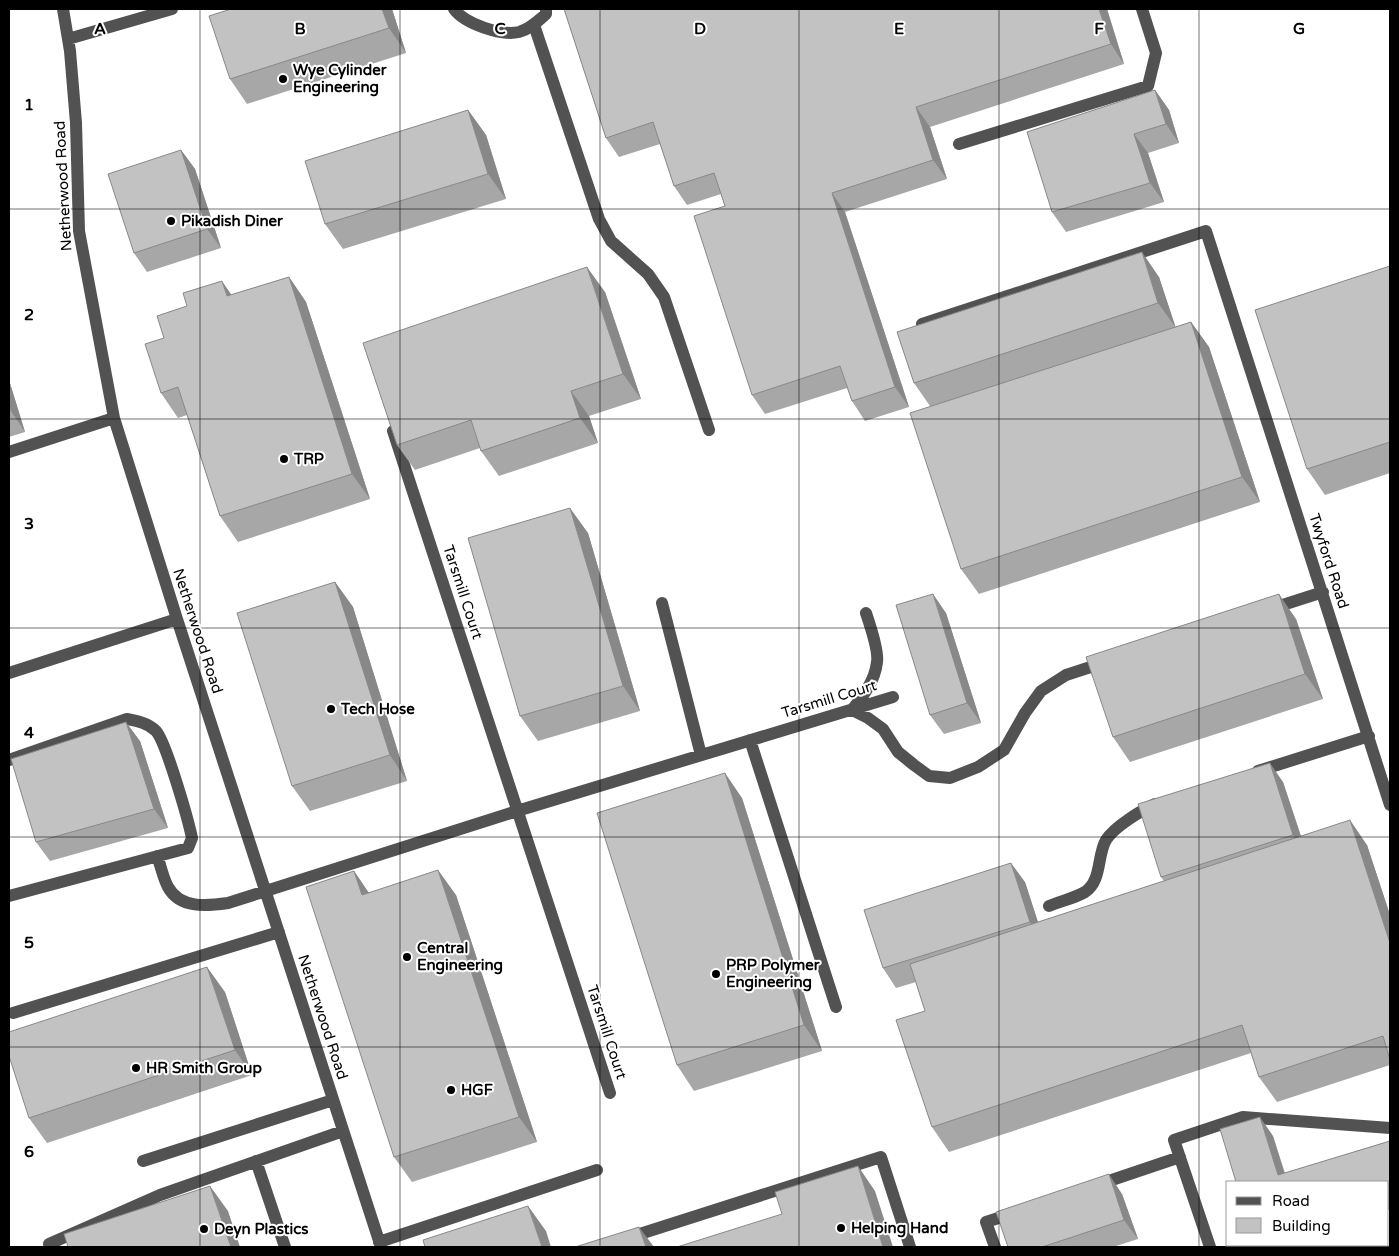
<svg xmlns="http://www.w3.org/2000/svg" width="1399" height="1256" font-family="'Varela Round',sans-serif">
<rect width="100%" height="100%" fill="#fff"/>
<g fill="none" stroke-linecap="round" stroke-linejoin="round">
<path stroke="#525252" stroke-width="12" d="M63,9l7,42 6,72 3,108 35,187 63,201 204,628
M454,9c11,15 47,27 65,23 11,-3 19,-11 27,-18v-5
M534,25l65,194 12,22 37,33 16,23 45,133
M68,39l104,-30
M959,144l189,-58 8,-33 -14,-44
M922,324l284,-93 184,574
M393,431l217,662
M9,452l105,-34
M662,603l39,152
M1270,609l53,-17
M866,613c4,12 13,38 11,49 -2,19 -14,34 -25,48l16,8 15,11 15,23 16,13 15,11 21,2 28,-11 26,-17 21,-37 16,-22 25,-16 40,-13
M9,673l168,-54
M750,740l86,267
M9,760l118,-41c10,2 21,4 29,12 10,11 32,88 36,107l-4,10 -179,48
M1258,771l111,-35
M157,856c4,10 6,22 11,31 12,22 39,19 60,16l289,-92 376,-114
M1049,906c12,-5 26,-8 36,-14 17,-11 12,-37 21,-52 8,-13 36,-30 49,-36
M13,1013l266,-81
M143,1161l190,-61
M256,1161l29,86
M1097,1185l83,-28
M379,1242l218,-72
M50,1247l-1,-3 111,-49 183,-64
M599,1247l282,-90 29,90
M995,1247l-9,-25 28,-9
M1210,1247l-36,-107 69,-23 147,11"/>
</g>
<path fill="#a7a7a7" d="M392,9l14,44 -159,51 -17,-25z
M564,9h543l17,55 -194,63 17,52 -102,33 64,195 -44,14 -13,-20 -5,-13 -82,26 -13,-19 -27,-189 -4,-12 -34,11 -13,-19 -14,-42 -41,13 -13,-19z
M1155,90l14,20 10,33 -31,10 16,49 -98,30 -14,-20z
M468,110l18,25 20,64 -163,50 -18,-25z
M181,150l14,19 26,79 -74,24 -13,-19z
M1390,266v207l-65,22 -18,-26z
M289,277l17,25 64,197 -132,43 -18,-26 -33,-101 -9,3 -17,-25 3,-55 68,-43z
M1159,277l16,50 16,-5 18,25 51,155 -281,92 -18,-25 -31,-163 -16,-23z
M605,292l36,107 -52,17 9,27 -99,33 -18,-25 -1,-3 -65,22 -18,-25z
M9,380l16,52 -16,5z
M588,533l52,178 -102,30 -18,-25z
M335,582l18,25 54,174 -97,30 -18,-25z
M946,613l35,110 -37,11 -14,-19z
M1296,619l27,80 -193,63 -17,-25z
M140,741l28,87 -118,33 -14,-19z
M1283,782l18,54 66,9 23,70v150l-113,37 -18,-25 -8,-24 -302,99 -17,-25 -7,-116 -9,-29 -20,6 -13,-20 142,-86 13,40 126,-41 -3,-4z
M742,798l80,253 -128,40 -17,-26z
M354,871l14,21 88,3 81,247 -125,40 -18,-25z
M225,992l27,83 -205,68 -18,-25z
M1273,1136l12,37 105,-32v68l-2,1v-28h-152z
M1122,1194l16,45 -25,8h-105z
M1262,1245h13l-9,2h-3z"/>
<path fill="#888" d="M382,9h10l14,44 -17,-25z
M1099,9h8l17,55 -13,-20z
M1155,90l14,20 10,33 -13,-19z
M916,107l14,20 17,52 -14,-19z
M468,110l18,25 20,64 -18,-25z
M1134,134l14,19 16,49 -14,-19z
M181,150l14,19 26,79 -14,-19z
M832,193l13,19 64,195 -14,-20z
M1142,252l17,25 17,51 -18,-25z
M587,267l18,25 36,107 -18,-25z
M289,277l17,25 64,197 -18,-25z
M222,281l17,25 -12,-10z
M1191,322l18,25 51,155 -18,-25z
M9,380l16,52 -16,-24z
M571,391l18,25 9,27 -18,-25z
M570,508l18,25 52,178 -17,-25z
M335,582l18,25 54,174 -17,-26z
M933,594l13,19 35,110 -14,-20z
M1279,594l17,25 27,80 -18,-25z
M126,722l14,19 28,87 -14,-19z
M1270,763l13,19 24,73 -14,-20z
M725,773l17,25 80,253 -18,-26z
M1350,820l17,25 23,70v28z
M1011,863l14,19 19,59 -14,-19z
M438,870l18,25 81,247 -18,-25z
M354,871l17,25 -9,-1z
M207,967l18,25 27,83 -17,-25z
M1260,1117l13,19 14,46 -9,-7z
M858,1166l17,25 18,56h-10z
M1109,1174l13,20 16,45 -14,-19z
M210,1186l18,25 12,36h-9z
M528,1206l18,25 5,16h-9z
M639,1227l15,20h-8z"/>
<path fill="#c2c2c2" stroke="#888" d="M231,9h151l7,19 -159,51 -21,-63z
M564,9h535l12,35 -195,63 17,53 -101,33 63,194 -43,14 -12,-35 -88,29 -58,-179 31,-10 -11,-33 -40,13 -21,-64 -47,16z
M1155,90l11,34 -32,10 16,49 -98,29 -25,-80z
M468,110l20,64 -163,50 -20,-63z
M181,150l26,79 -73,24 -26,-79z
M1142,252l16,51 -244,80 -17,-51z
M1390,266v176l-83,27 -52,-159z
M587,267l36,107 -52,17 9,27 -99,33 -10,-31 -74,25 -34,-102z
M289,277l63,197 -132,42 -42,-129 -17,6 -16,-49 19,-6 -7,-22 30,-10 -4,-13 39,-12 5,15z
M1191,322l51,155 -281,92 -51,-156z
M570,508l53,178 -103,30 -52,-178z
M335,582l55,173 -98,31 -55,-173z
M933,594l34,109 -37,12 -34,-110z
M1279,594l26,80 -192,63 -27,-80z
M126,722l28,87 -118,33 -25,-83z
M1270,763l23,72 -132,42 -23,-73z
M725,773l79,252 -127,40 -80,-252z
M1350,820l40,123v117l-7,-24 -124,41 -17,-52 -310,102 -36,-107 29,-9 -15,-47z
M1011,863l19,59 -147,46 -19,-58z
M438,870l81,247 -125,40 -88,-270 48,-16 8,24z
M207,967l28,83 -206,68 -20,-62v-24z
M1260,1117l18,58 112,-34v44l-2,1v-4h-152l-16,-53z
M858,1166l25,81h-206l105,-33 -7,-22z
M1109,1174l15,46 -82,27h-34l-12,-35z
M210,1186l21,61h-163l-4,-13z
M528,1206l14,41h-117l-2,-7z
M639,1227l7,20h-71z"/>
<path fill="none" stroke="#000" stroke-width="1" stroke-opacity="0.55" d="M200,9v1238M400,9v1238M600,9v1238M799,9v1238M999,9v1238M1199,9v1238M9,209h1381M9,419h1381M9,628h1381M9,837h1381M9,1047h1381"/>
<g fill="#000" stroke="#fff" stroke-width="2">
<circle cx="283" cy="79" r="5"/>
<circle cx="171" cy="221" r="5"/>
<circle cx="284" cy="459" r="5"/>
<circle cx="331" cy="709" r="5"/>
<circle cx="407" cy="957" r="5"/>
<circle cx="716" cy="974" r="5"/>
<circle cx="136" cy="1068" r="5"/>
<circle cx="451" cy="1090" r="5"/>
<circle cx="841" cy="1228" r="5"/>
<circle cx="204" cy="1229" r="5"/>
</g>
<g text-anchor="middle" stroke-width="4" stroke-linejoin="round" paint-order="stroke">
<g font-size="15" font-weight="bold" fill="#000" stroke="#fff" text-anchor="start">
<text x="293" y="75">Wye Cylinder<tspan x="293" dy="17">Engineering</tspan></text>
<text x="181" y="226">Pikadish Diner</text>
<text x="294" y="464">TRP</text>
<text x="341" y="714">Tech Hose</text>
<text x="417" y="953">Central<tspan x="417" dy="17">Engineering</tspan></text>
<text x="726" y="970">PRP Polymer<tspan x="726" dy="17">Engineering</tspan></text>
<text x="146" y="1073">HR Smith Group</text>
<text x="461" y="1095">HGF</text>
<text x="851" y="1233">Helping Hand</text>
<text x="214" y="1234">Deyn Plastics</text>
</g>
<g font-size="15" fill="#000" stroke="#fff">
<text transform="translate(63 186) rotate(-93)" y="5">Netherwood Road</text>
<text transform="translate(1329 561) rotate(72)" y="5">Twyford Road</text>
<text transform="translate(463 592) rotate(72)" y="5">Tarsmill Court</text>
<text transform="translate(198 631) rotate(72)" y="5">Netherwood Road</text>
<text transform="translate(829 699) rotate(-17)" y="5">Tarsmill Court</text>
<text transform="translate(323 1017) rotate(72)" y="5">Netherwood Road</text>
<text transform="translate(607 1032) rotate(72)" y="5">Tarsmill Court</text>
</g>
</g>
<g font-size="16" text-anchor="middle" font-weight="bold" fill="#000" stroke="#fff" stroke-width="4" stroke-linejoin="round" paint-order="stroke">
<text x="100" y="34">A</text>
<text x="300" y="34">B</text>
<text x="500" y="34">C</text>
<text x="700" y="34">D</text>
<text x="899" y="34">E</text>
<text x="1099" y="34">F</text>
<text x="1299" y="34">G</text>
<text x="29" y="110">1</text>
<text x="29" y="320">2</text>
<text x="29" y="529">3</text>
<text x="29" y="738">4</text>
<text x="29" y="948">5</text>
<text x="29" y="1157">6</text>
</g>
<rect width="1399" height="1256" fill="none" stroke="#000000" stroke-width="20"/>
<rect x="1226" y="1181" width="162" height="65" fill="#ffffff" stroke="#999999"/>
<rect x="1236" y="1197" width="25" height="8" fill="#525252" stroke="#999999"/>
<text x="1272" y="1206" font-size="15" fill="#000000">Road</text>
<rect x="1236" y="1218" width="25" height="15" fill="#c2c2c2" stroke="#999999"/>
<text x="1272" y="1231" font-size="15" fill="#000000">Building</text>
</svg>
